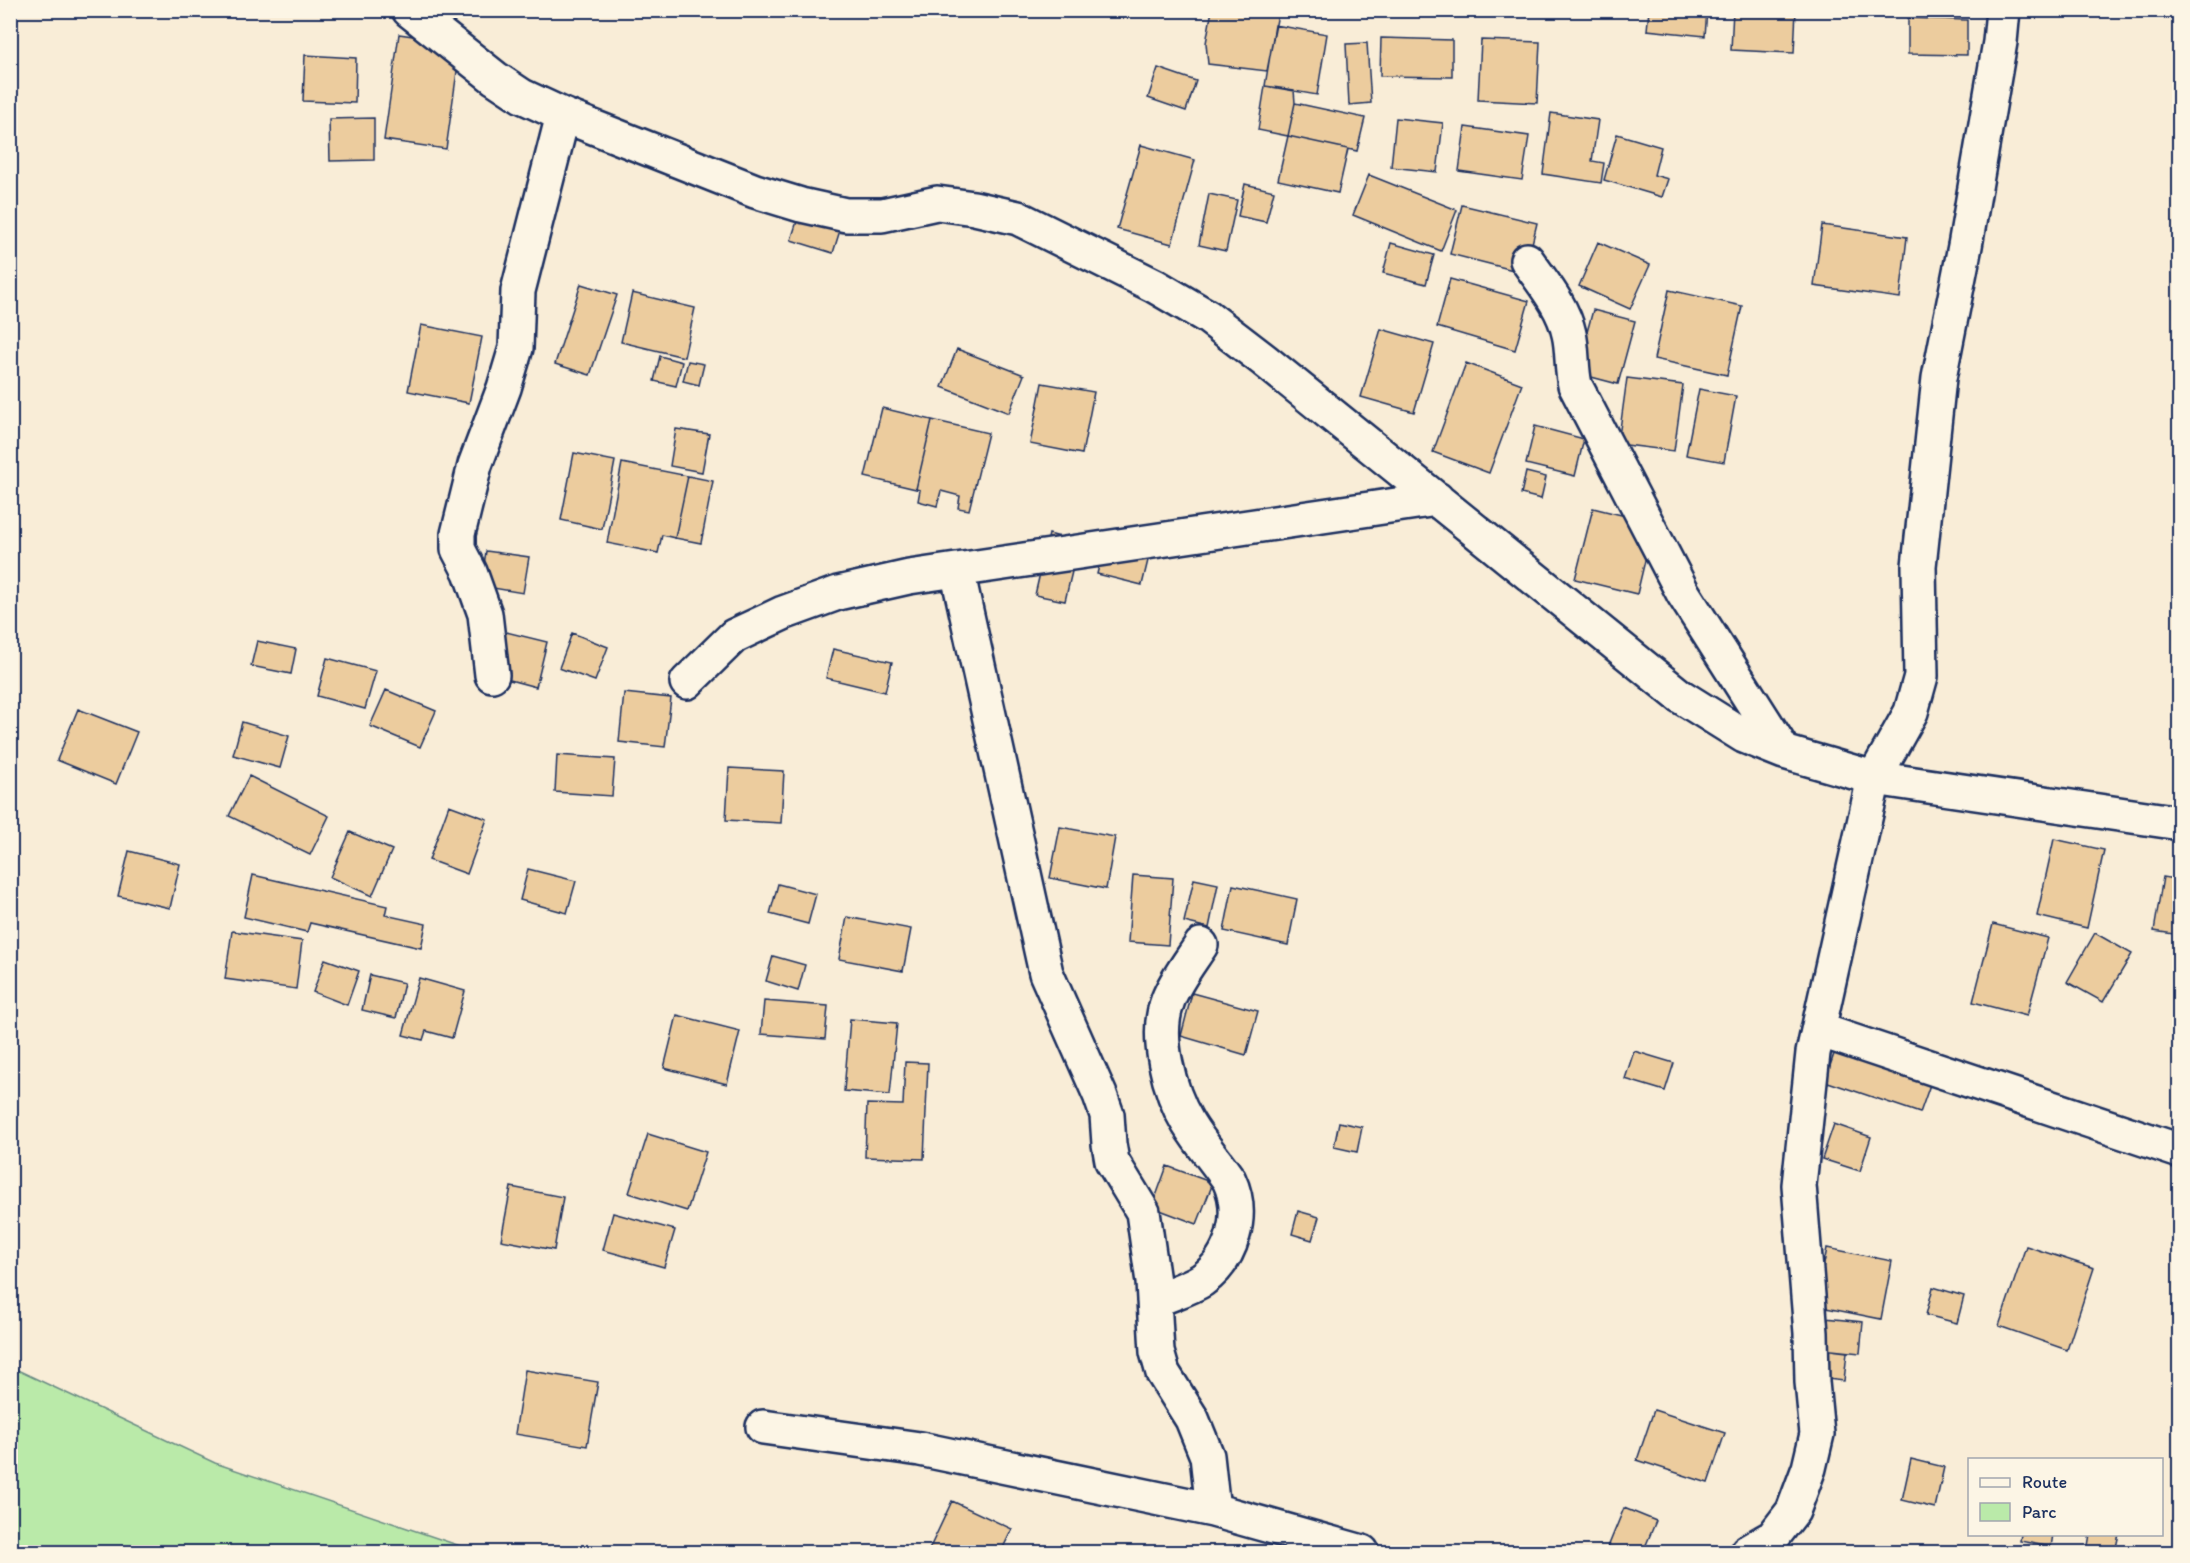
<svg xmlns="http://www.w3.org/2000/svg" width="2190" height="1563" font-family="Itim,sans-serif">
<rect width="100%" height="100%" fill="#f9edd7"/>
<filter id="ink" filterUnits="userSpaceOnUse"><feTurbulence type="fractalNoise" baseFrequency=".0167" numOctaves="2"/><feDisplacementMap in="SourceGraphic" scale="12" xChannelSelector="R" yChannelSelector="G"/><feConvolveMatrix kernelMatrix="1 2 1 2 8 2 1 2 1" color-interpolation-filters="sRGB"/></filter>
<g filter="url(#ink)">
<path fill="#baeaa9" stroke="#6a8c84" stroke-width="1.5" d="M11,1367l204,96 263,89h-467z"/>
<path fill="#eccc9e" stroke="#1b2f5e" stroke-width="1.5" d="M1212,10h38l28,4 -11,57 -59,-7 -2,-21z
M1649,10h58l-2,26 -58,-6z
M1733,10h63l-2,43 -63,-3z
M2121,10h41v6l-41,-3z
M1908,18l59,2v35l-59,-1z
M1275,25l52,9 -10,61 -52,-9z
M399,34l62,9 -15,106 -62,-9z
M1381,38l71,2v37l-72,-1z
M1481,40l59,2 -3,61 -59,-3z
M1367,43l4,60 -22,2 -3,-61z
M305,55l51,3 -1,45 -52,-2z
M1158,68l38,13 -10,30 -38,-13z
M1265,86l29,4 1,13 -7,33 -30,-6z
M2176,97l4,1v40l-7,-1z
M1295,103l70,15 -8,33 -69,-15z
M1551,113l47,7 -6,41 12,2 -3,20 -58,-9z
M374,118v42l-44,1 -1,-42z
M1396,118l47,5 -6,49 -46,-5z
M1465,127l64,9 -7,44 -63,-9z
M1617,134l44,13 -7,28 14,4 -6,18 -58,-17z
M1288,136l60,13 -10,44 -60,-13z
M1141,145l54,15 -23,84 -55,-15z
M1369,175l88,35 -16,41 -88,-36z
M1245,184l29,7 -8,31 -28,-6z
M1209,194l28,6 -11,51 -27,-6z
M1462,205l75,18 -12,50 -75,-19z
M799,215l42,12 -8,26 -42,-13z
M1822,225l85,12 -7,61 -86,-12z
M1598,242l52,23 -20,44 -51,-23z
M1391,243l43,12 -8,29 -43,-11z
M1450,279l79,22 -14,49 -78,-23z
M581,284l36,11 -27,80 -35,-11z
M1669,290l73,16 -15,69 -73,-16z
M632,293l63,15 -11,49 -63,-15z
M1593,310l42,11 -17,63 -42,-11z
M421,325l61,12 -13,66 -61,-12z
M1381,329l53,15 -20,68 -53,-15z
M957,349l67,26 -15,38 -67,-26z
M660,356l22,6 -6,24 -22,-5z
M688,361l16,3 -5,21 -16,-4z
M1466,363l56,21 -33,89 -56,-21z
M1627,378l56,7 -9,66 -56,-7z
M1042,383l52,9 -12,62 -52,-10z
M1699,389l37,7 -12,66 -38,-7z
M882,408l50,12 -16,69 -51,-12z
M932,420l56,13 -19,77 -11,-2 2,-12 -19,-5 -4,15 -19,-5 2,-11 -4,-1z
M1535,426l49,13 -9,37 -49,-12z
M676,429l33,5 -7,38 -32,-6z
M574,453l41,8 -13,68 -41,-9z
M622,463l66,13 -13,62 -13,-3 -4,18 -51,-10z
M1526,472l20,5 -5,22 -20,-5z
M688,476l25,5 -12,62 -26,-5z
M1593,508l61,15 -17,71 -62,-15z
M1049,534l30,8 -14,59 -30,-6z
M1106,537l45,11 -9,37 -45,-11z
M486,551l43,6 -6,36 -42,-7z
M490,628l57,14 -11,45 -41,-11z
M572,633l36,14 -13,34 -36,-13z
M257,641l39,8 -5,25 -40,-8z
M833,649l59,13 -7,30 -59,-14z
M327,658l49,13 -11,38 -48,-13z
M386,690l50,21 -16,36 -50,-21z
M624,693l47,5 -6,49 -46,-5z
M78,709l59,23 -21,52 -59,-24z
M242,722l47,14 -9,32 -47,-13z
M557,755l58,4 -3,37 -57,-4z
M729,768l55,3 -3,52 -55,-3z
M249,776l80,40 -19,39 -81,-39z
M449,805l38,14 -20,55 -38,-14z
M1060,827l55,10 -9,52 -56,-11z
M350,832l42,18 -20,46 -42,-19z
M2054,839l50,11 -17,78 -50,-12z
M129,851l51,13 -10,44 -52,-12z
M528,869l48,12 -9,32 -47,-13z
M253,875l134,31 -2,9 41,9 -5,24 -111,-25 -3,9 -63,-15z
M1133,875l40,3 -5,67 -40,-3z
M2163,877l17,3v55l-26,-4z
M1194,879l24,5 -9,44 -25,-6z
M778,884l38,10 -8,30 -38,-10z
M1233,885l64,14 -9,46 -64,-14z
M847,917l64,12 -8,42 -64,-12z
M1993,924l55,14 -21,78 -54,-14z
M232,931l70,10 -6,48 -71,-10z
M2095,933l37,21 -29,48 -36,-20z
M773,956l32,9 -7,26 -32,-10z
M325,959l34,12 -12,34 -34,-13z
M370,975l34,8 -8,35 -34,-8z
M419,978l46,13 -13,47 -26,-7 -3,9 -20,-5z
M1192,993l66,18 -12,44 -65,-19z
M764,1001l64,5 -3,33 -64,-5z
M677,1015l63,16 -13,53 -63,-16z
M850,1019l47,4 -7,72 -46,-4z
M1843,1027l96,32 -19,54 -95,-32z
M1634,1051l40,12 -9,28 -40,-12z
M905,1062l23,1 -4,96 -59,-2 2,-53 36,1z
M1339,1122l23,5 -5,25 -23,-5z
M1834,1124l37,13 -11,34 -38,-12z
M648,1134l58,18 -19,59 -58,-18z
M1167,1166l46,17 -16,41 -45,-17z
M511,1187l52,10 -9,53 -53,-10z
M1298,1211l21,6 -7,23 -20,-6z
M613,1213l62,17 -11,37 -61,-17z
M2026,1246l68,22 -27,82 -68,-24z
M1827,1248l65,13 -11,58 -65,-13z
M1933,1287l31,9 -7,27 -31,-8z
M1825,1318l38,4 -3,31 -38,-4z
M1822,1349l25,3 -3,29 -25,-3z
M525,1370l73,12 -11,64 -72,-12z
M1654,1410l71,23 -17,50 -71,-23z
M1911,1459l33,8 -9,41 -33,-8z
M952,1501l60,28 -11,23h-73z
M1624,1508l32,13 -13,31h-37z
M2021,1534h32l-2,13 -31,-6z
M2090,1534h29l-4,18h-28z"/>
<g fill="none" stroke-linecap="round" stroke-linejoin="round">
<g stroke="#1b2f5e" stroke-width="38">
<path id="minor" d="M409,10l86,68 27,18 41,19 192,76 46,14 45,10h36l55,-12 37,5 44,10 137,68 53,31 56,43 416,336 64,40 40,16 90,26 306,45
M1527,260c15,22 36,46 42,74 4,16 2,34 6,51l108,208 101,159
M957,570l89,403 54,122 7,20 2,29 3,17 31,51 10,70 4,70 6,21 29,46 15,37 6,54
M492,675l-7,-61 -15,-42 -12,-23v-15l17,-69 29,-77 12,-40 2,-57 45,-176
M687,682l47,-46 49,-23 55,-20 71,-16 528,-78
M1819,1030l361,121
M1154,1301c15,-7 34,-12 48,-21 31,-22 43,-66 27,-100 -13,-19 -29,-37 -41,-57 -19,-32 -34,-87 -20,-123 7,-19 22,-38 33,-55
M763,1427l157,22 293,61 149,42
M1747,1552l26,-15 20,-26 16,-43 8,-34 -5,-52 -1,-49 -12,-148 14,-132 61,-275 37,-66 10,-36 -2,-110 20,-188 26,-132 35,-204 3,-32"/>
</g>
<use href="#minor" stroke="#fcf5e5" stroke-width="33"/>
</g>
</g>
<rect width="2190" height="1563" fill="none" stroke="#fcf5e5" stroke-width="36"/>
<rect x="18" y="18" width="2154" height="1527" fill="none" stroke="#1b2f5e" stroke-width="2" filter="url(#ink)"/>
<rect x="1968" y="1458" width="195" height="78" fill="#fcf5e5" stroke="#a2a6af" stroke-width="1.5"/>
<rect x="1980" y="1478" width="30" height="9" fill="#fcf5e5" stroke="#a2a6af" stroke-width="1.5"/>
<text x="2022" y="1488" font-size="18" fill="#1b2f5e">Route</text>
<rect x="1980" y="1503" width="30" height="18" fill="#baeaa9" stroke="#a2a6af" stroke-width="1.5"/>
<text x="2022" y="1518" font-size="18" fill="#1b2f5e">Parc</text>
</svg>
